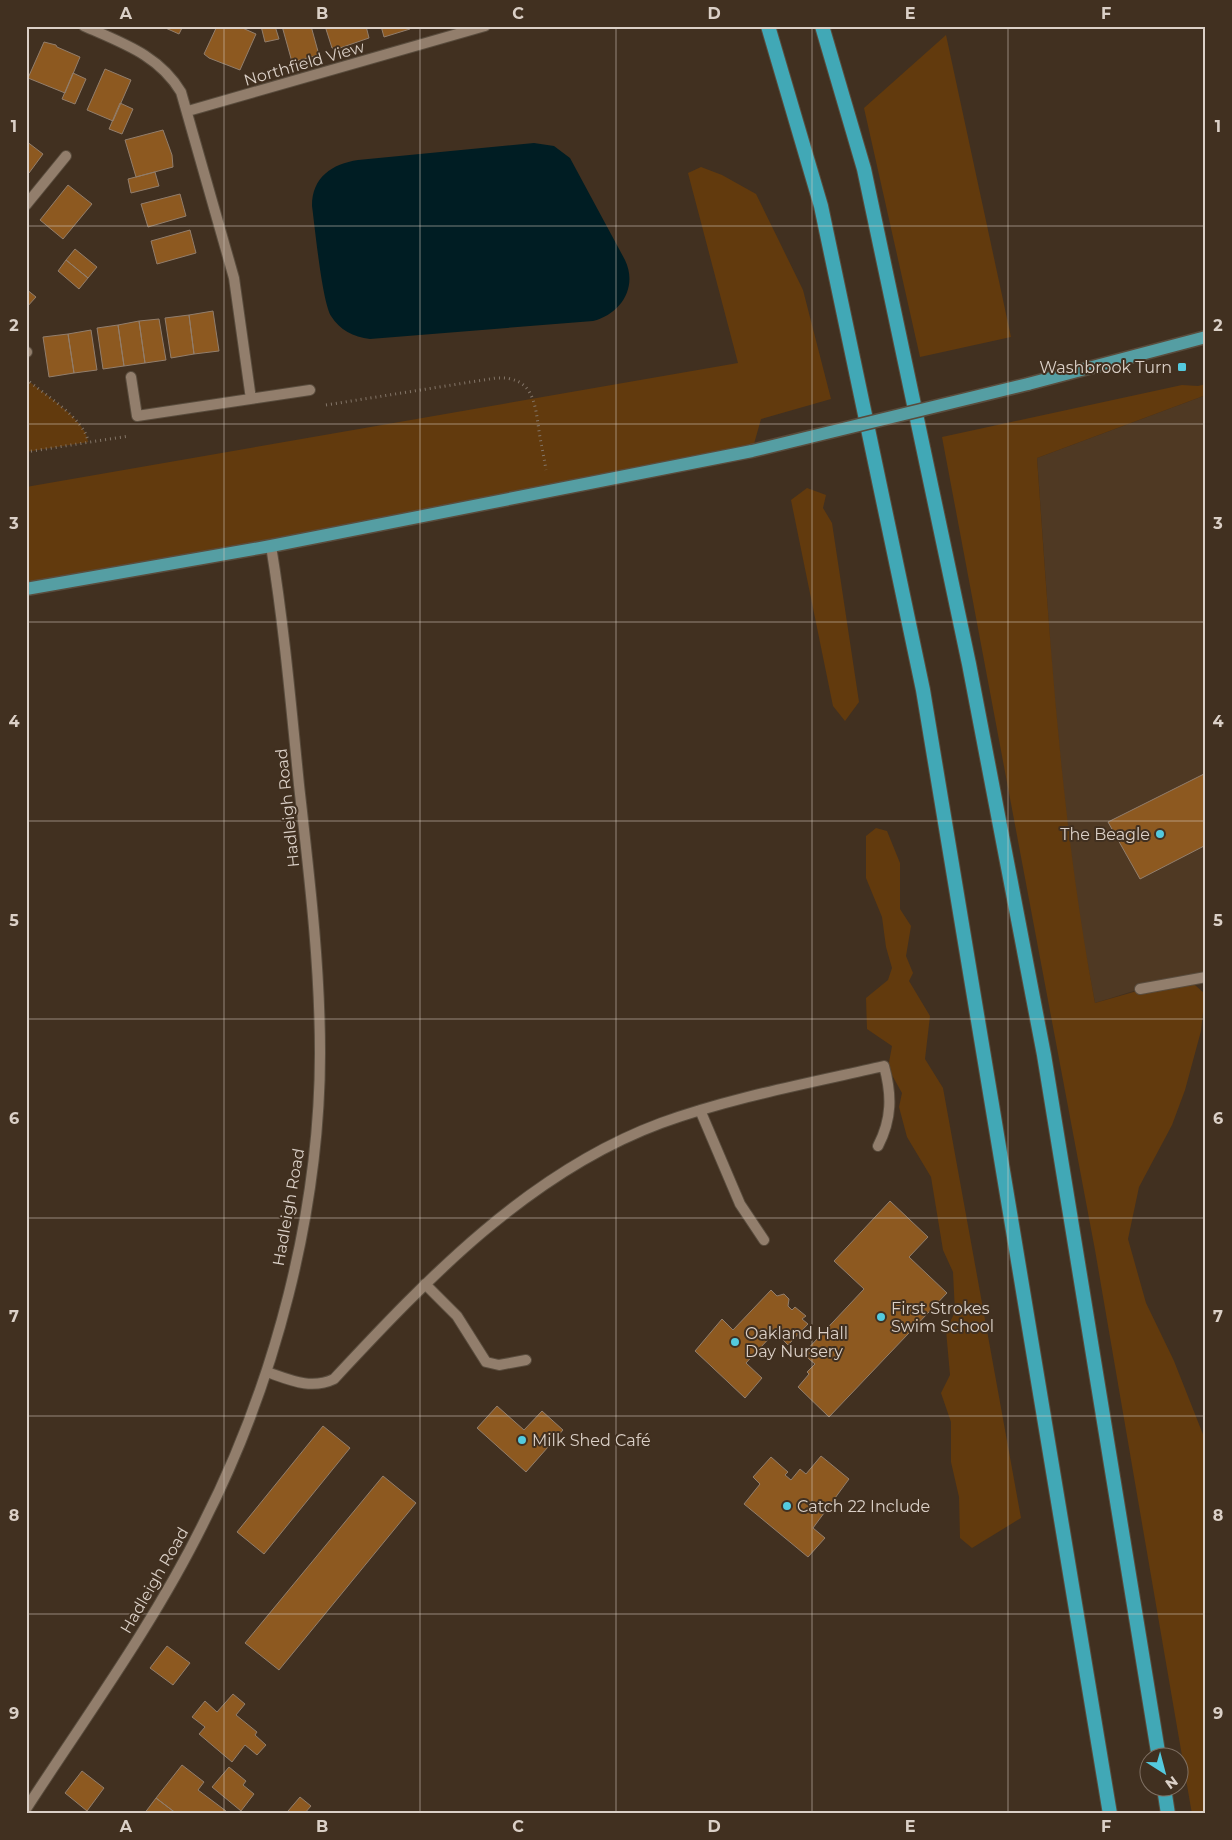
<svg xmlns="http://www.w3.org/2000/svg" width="1232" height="1840" font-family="Montserrat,sans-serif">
<rect width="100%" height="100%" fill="#413020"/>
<path fill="#4f3923" d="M1206,395v582l-66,12 -45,14 -15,-78 -15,-119 -12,-123 -16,-225z"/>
<path fill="#623a0d" d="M946,35l65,302 -91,20 -56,-249z
M701,167l21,8 34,19 47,96 28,109 -70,20 -9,32 -726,138v-102l712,-124 -50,-190z
M26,379c18,15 60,41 62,63l-62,10z
M1206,384v11l-169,63c13,183 24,365 58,545l91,-26 19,17 -4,37 -16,59 -13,35 -33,62 -11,52 18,64 28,58 32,81v372h-14l-97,-564 -153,-813 240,-52 16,1z
M807,488l19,7 -3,13 9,15 27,179 -14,19 -12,-15 -42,-206z
M876,828l11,3 13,32v46l11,17 -5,30 7,17 -4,8 21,35 -5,43 18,29 78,430 -49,30 -12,-10 -1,-41 -8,-35v-40l-10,-29 9,-18 -4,-45 9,-18 -2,-40 -10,-22 -12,-73 -24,-40 -8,-30 3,-14 -14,-25 4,-22 -25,-17 -1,-31 22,-18 4,-12 -6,-21 -4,-30 -16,-39v-42z"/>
<path fill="#001d23" d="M534,143l20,3 16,12 55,102c13,27 -4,54 -32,61l-223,18c-17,-2 -30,-9 -39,-23 -9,-15 -16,-88 -19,-110 0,-29 20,-42 46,-46z"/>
<path fill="#8d5920" stroke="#927e6c" d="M161,26h22l-4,8z
M217,26h21l18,8 -16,36 -31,-12 -5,-4z
M261,26h14l4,13 -14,3z
M282,26h29l8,29 -27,7z
M325,26h41l3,12 -32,11 -5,-1z
M381,26h28l1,3 -26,8z
M44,42l12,3 1,2 23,10 -15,36 -37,-15z
M105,69l26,11 -18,41 -26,-11z
M73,73l13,6 -11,25 -13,-5z
M120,103l13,6 -11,25 -13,-5z
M163,130l9,25 1,12 -37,10 -11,-37z
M26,141l17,13 -14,19 -3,-2z
M155,172l4,14 -28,7 -3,-14z
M68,185l24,19 -29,35 -23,-19z
M180,194l6,22 -38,11 -7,-23z
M190,230l6,23 -39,11 -6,-23z
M75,249l22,18 -9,11 -22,-18z
M66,260l22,18 -9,11 -21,-18z
M26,289l10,8 -10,11z
M213,311l6,40 -25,3 -5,-39z
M189,315l5,39 -23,4 -6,-40z
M159,319l7,41 -21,3 -6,-42z
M139,321l6,42 -21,3 -6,-41z
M118,325l6,41 -21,3 -6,-41z
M91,330l6,40 -23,3 -6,-39z
M68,334l6,39 -25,4 -6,-40z
M1206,773v72l-66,34 -32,-57z
M890,1201l38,36 -19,20 38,36 -118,124 -31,-30 11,-13 -2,-2 8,-8 -12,-10 61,-65 -30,-28z
M771,1290l6,6 7,-2 5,5 -1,7 4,4 3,-3 11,9 -4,3 6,5 -20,21 -13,-13 -29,31 16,15 -17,20 -50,-47 27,-32 11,11z
M497,1406l27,24 18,-19 21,19 -37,42 -49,-44z
M323,1426l27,22 -86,106 -27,-22z
M821,1456l28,23 -36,49 12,10 -17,19 -64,-53 16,-20 -7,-7 18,-20 17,15 -3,3 6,5 9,-11 6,5z
M383,1476l33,27 -137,167 -34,-27z
M167,1646l23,17 -17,22 -23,-17z
M233,1694l12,10 -9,11 21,17 -2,3 11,10 -9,10 -12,-10 -13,17 -33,-28 6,-7 -13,-10 13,-16 12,11z
M182,1765l22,17 -6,8 28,21 -3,3h-46l-21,-16z
M229,1767l17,14 -3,4 11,9 -13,17 -29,-24z
M82,1771l22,17 -17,23 -22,-18z
M300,1797l11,9 -7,8h-13l-3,-3z
M156,1798l21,16h-33z"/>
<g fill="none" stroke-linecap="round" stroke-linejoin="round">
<g stroke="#594c3d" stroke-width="12">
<path id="service" d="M1140,989l66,-12
M700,1110l40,94 24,36
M425,1284l32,32 29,46 13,3 27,-5
M267,1372c23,8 44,18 67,7 94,-101 195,-207 327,-256 72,-26 149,-40 223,-57 8,29 8,53 -6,80"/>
</g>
<g stroke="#594c3d" stroke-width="12">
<path id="minor" d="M84,26c38,17 75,29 97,66l53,186 17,121
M188,111l297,-85
M26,205l40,-49
M26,352h1
M131,377l6,39 173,-26"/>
</g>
<g stroke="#594c3d" stroke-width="12">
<path id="tertiary" d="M26,1809c61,-94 127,-184 177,-285 72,-141 117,-313 117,-471 0,-90 -11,-179 -21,-268 -8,-80 -15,-160 -28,-239"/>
</g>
<g stroke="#594c3d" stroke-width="15">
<path id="primary" d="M1028,384l178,-47
M26,589l245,-43 481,-95"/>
</g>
<g stroke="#594c3d" stroke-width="16">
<path id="trunk" d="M768,26l53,180 102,484 187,1124
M822,26l42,143 105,495 75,391 115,703
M1164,1788l4,26"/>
</g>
<path stroke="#837568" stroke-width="3" stroke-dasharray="1 4" stroke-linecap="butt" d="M26,379c18,15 60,41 62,63
M326,405l170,-27c37,-2 39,24 43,53 2,13 5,26 7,39
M26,452l103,-16"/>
<use href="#service" stroke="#927e6c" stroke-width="10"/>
<use href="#minor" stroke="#927e6c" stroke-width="10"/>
<use href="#tertiary" stroke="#927e6c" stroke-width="10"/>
<use href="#primary" stroke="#559ea3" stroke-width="12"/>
<use href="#trunk" stroke="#41a8b6" stroke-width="14"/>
<g stroke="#594c3d" stroke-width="15" stroke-linecap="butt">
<path id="primary-bridge" d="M752,451l276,-67"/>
</g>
<use href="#primary-bridge" stroke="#559ea3" stroke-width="12"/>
</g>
<path fill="none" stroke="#dbd0c7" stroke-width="1" stroke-opacity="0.55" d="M224,26v1788M420,26v1788M616,26v1788M812,26v1788M1008,26v1788M26,226h1180M26,424h1180M26,622h1180M26,821h1180M26,1019h1180M26,1218h1180M26,1416h1180M26,1614h1180"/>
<g fill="#54cade" stroke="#413020" stroke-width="2">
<rect x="1177" y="362" width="10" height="10" rx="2.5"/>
<circle cx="1160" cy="834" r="5"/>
<circle cx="881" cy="1317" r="5"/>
<circle cx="735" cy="1342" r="5"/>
<circle cx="522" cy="1440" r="5"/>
<circle cx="787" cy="1506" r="5"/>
</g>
<g text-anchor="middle" stroke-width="4" stroke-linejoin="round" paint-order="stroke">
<g font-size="16" fill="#dbd0c7" stroke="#413020">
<text transform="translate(304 63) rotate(-16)" y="6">Northfield View</text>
<text transform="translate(287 808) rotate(-96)" y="6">Hadleigh Road</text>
<text transform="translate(288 1207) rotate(-80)" y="6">Hadleigh Road</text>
<text transform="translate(154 1580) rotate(-60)" y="6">Hadleigh Road</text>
</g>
<g font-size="16" fill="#dbd0c7" stroke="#413020" text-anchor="start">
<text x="1172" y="373" text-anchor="end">Washbrook Turn</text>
<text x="1150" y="840" text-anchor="end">The Beagle</text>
<text x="891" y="1314">First Strokes<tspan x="891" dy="18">Swim School</tspan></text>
<text x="745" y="1339">Oakland Hall<tspan x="745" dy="18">Day Nursery</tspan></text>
<text x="532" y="1446">Milk Shed Café</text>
<text x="797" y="1512">Catch 22 Include</text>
</g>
</g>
<rect width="1232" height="1840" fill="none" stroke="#413020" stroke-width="55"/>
<g transform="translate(1164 1772) rotate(144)"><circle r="24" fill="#413020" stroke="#7f7063"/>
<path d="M0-4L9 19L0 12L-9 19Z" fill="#54cade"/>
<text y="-8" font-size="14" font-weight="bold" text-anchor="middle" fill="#dbd0c7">N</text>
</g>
<rect x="28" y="28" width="1176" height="1784" fill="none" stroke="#dbd0c7" stroke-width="2"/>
<g font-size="16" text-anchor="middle" font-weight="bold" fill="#dbd0c7">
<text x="126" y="19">A</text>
<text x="322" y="19">B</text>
<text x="518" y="19">C</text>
<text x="714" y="19">D</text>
<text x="910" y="19">E</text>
<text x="1106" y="19">F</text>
<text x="14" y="132">1</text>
<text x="1218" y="132">1</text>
<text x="14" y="331">2</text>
<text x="1218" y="331">2</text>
<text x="14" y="529">3</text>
<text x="1218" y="529">3</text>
<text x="14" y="727">4</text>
<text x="1218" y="727">4</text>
<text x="14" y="926">5</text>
<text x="1218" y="926">5</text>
<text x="14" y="1124">6</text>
<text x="1218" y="1124">6</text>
<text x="14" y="1322">7</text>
<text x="1218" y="1322">7</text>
<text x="14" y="1521">8</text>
<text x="1218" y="1521">8</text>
<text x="14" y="1719">9</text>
<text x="1218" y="1719">9</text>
<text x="126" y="1832">A</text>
<text x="322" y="1832">B</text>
<text x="518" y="1832">C</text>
<text x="714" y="1832">D</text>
<text x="910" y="1832">E</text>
<text x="1106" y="1832">F</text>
</g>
</svg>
